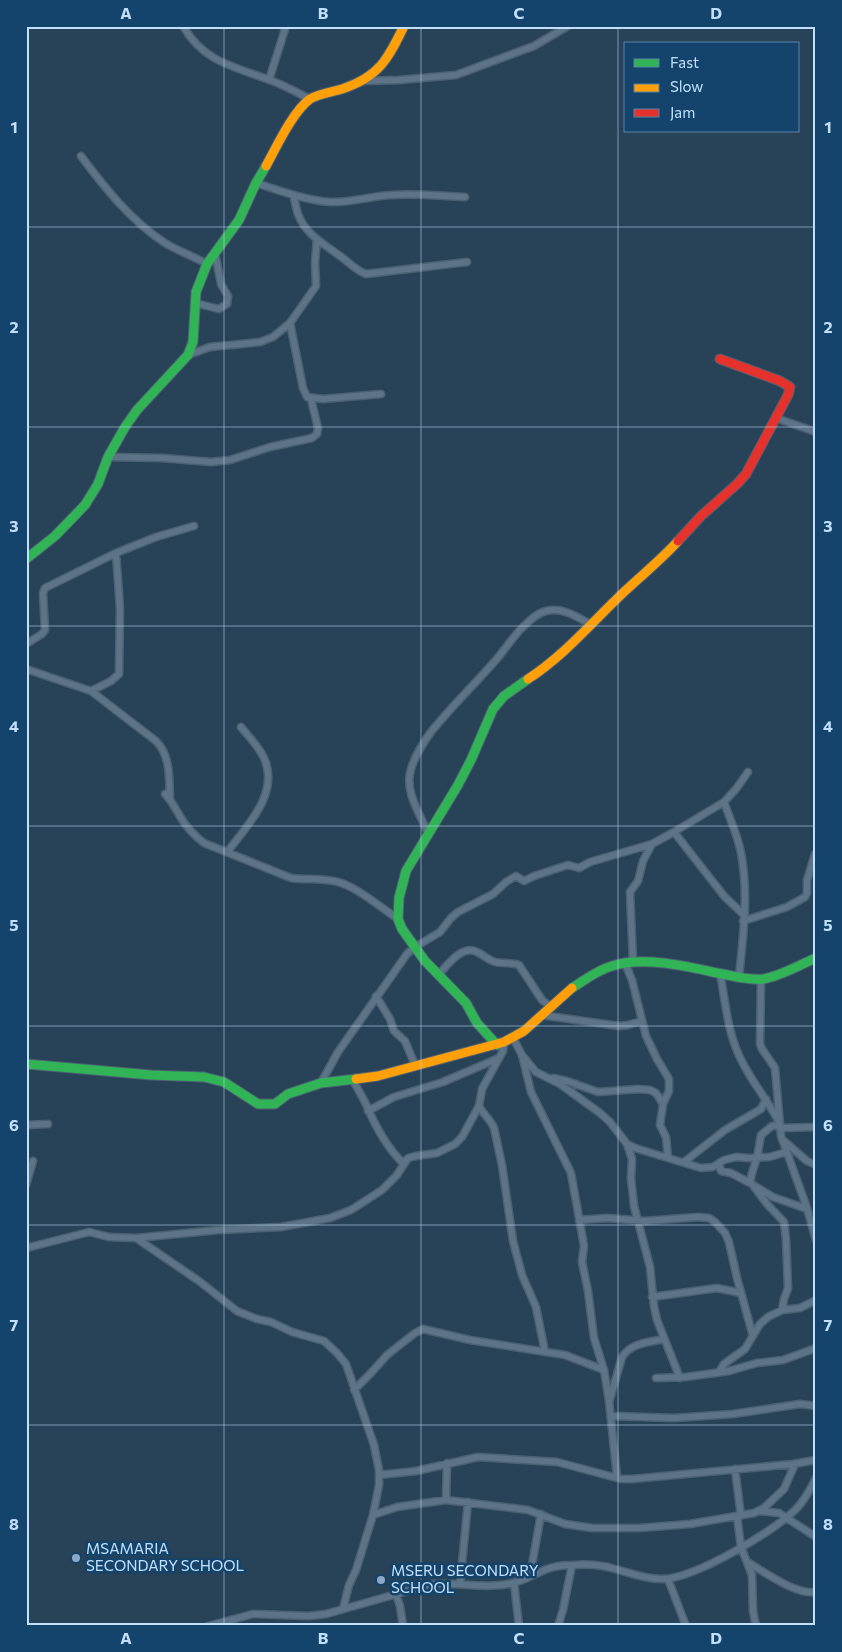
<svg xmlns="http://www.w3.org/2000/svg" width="842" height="1652" font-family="Commissioner,sans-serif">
<rect width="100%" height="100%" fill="#284257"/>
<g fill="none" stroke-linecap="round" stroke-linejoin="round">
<g stroke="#4b6173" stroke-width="9">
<path id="street" d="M183,26c20,35 49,40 84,53 15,5 29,13 43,20
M269,80l17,-54
M363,81l36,-1 57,-5 78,-29 34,-20
M81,156c24,32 50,65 84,87 13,8 28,13 42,21
M256,183c24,8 49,17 74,19 21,1 41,-6 61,-7 25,-2 49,1 74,2
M293,195c2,6 3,13 5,19 7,20 26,30 42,42 9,6 15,14 26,18l101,-12
M195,303l24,6 8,-5 1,-8 -7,-12 -6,-31
M290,323l13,65 4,9 16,2 58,-5
M188,355l22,-8 50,-5 13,-5 17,-14 26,-37 -1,-24 2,-23
M776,418l40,14
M108,457l54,1 49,4 19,-2 40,-13 42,-9 5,-4 1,-6 -7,-29
M26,644l16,-10 3,-4 -2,-37 2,-5 71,-35 40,-16 38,-11
M26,669l65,22 65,50c15,15 13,38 14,58
M91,691l20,-10 8,-7 1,-65 -4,-56
M165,794c7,7 11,16 16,24 6,10 14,18 23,25l87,35c15,2 31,0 47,4 17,4 44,26 60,37
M724,802c6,17 14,34 17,51 8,41 2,83 -2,124
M674,832l50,64 20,19
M428,833c-8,-19 -24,-42 -17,-64 4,-14 12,-26 20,-37 20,-25 43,-47 64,-71 10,-11 18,-25 29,-35 6,-6 13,-13 22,-15 17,-4 31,6 46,14
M228,851c19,-25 52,-58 36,-93 -5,-11 -15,-21 -23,-31
M743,921l44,-14 18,-10 2,-4v-13l8,-26
M633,962l-3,-70 8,-11 5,-20 9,-17
M625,963l7,17 14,56 11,23 12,20v12l-6,13
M720,973c5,26 7,55 18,80 10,24 28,45 40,67
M438,975c10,-10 24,-31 39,-23 7,3 11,8 18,10 8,2 16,0 24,3l23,35 9,7
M761,979l-1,65 2,5 13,19 6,68 25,69 10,35
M376,996l14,23 4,12 11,10 10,24
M541,1015l78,11 9,-1 14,-4
M513,1038l9,17 14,17 24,12 40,29 10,9 17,22 8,4 66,20 12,-1 11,-7 12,-3 13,1 20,-1 18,-5
M522,1055l9,37 40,81 13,73 -2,16 6,29 6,47 10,32 5,31 8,76
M553,1078l14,3 31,11 40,-3 12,1 6,3 7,11 -3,21 6,12 2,20
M353,1080c4,8 9,16 13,24 9,22 20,43 38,60
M321,1083l17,-31 69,-98 8,-7 25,-15 11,-14 7,-6 35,-18 13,-12 10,-6 8,5 10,-5 34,-11 11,3 11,-6 62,-18 22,-12 50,-30 12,-13 12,-17
M479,1106c4,8 12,14 15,22l8,37 11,76 9,34 14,32 9,45
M368,1111l26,-14 49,-15 56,-24
M26,1125l22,-1
M781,1128l35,-1
M784,1141l23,20 9,4
M627,1144l5,15 -1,19 3,28 16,61 4,39 3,14 23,58
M684,1162l41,-32 36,-21 5,-10
M719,1164l2,7 10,2 19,10 23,14 34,12
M750,1183l2,-10 5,-15 4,-23 11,-9 8,-1
M752,1184l15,20 17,18 2,17 2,49 -4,11 -2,11
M26,1185l7,-24
M579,1220l28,-2 38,3 53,-4 11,1 6,4 10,11 4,9 8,36 16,58
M136,1238l63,43 38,30 20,8 14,3 21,10 32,9 13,12 9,11 28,81 5,25v15l-6,30 -17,55 -7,15 -6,24
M26,1248l63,-16 20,5 27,1 82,-8 63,-3 49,-9 21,-8 31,-20 15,-15 11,-17 8,-2 21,-3 18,-9 7,-7 17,-31 3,-17 21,-38 1,-9
M652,1297l65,-9 24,5
M719,1372l5,-8 21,-15 15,-25 8,-7 14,-7 18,-2 16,-8
M656,1378l30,-1 43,-6 28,-8 26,-3 33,-12
M354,1390l17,-17 16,-18 28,-22 8,-4 47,11 95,15 39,15
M610,1399l12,-42c9,-14 27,-15 42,-18
M611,1416l63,2 59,-4 67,-10 16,2
M735,1469l6,47
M379,1475l37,-4 62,-14 79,5 64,17h11l161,-15 23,-4
M446,1500l1,-37
M759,1511l20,2 37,24
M373,1515l24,-8 49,-7 82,10 37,14 27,4h47l51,-4 64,-11 10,-5 20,-19 11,-25
M737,1516l4,31 11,28 1,36 3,15
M749,1563c17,10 47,32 67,29
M530,1576l11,-62
M668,1579l18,47
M514,1583l5,43
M460,1584l8,-82
M396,1594l4,12 3,20
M208,1626l45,-12 56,2 17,-2 106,-30c26,-2 51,5 76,0 14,-2 26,-10 39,-15 8,-3 17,-4 26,-4 13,-1 29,0 42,4 16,4 30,10 47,10 32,0 115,-49 136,-72 8,-9 13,-19 18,-29
M558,1626l5,-16 9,-45"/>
</g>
<g stroke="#4b6173" stroke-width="11">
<path id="fast" d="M26,559l29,-23 30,-31 13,-21 10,-27 17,-30 12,-17 51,-55 5,-13 3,-50 11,-28 32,-44 17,-37 10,-17
M572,988c13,-8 25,-18 40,-22 30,-10 75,0 105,7 14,2 31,8 46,6 18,-3 36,-14 53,-21
M497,1045l-20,-22 -11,-20 -41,-42 -23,-32 -4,-10 1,-21 7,-27 52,-86 13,-25 22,-51 11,-13 24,-17
M26,1064l125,11 53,2 20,5 34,22h17l13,-10 33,-11 35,-4"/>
</g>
<g stroke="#4b6173" stroke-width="11">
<path id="slow" d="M266,166c10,-18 27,-55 44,-67 8,-5 22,-7 32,-10 37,-12 46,-30 62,-63
M528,679c37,-24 65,-58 97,-88 18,-17 37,-32 53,-50
M356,1079l22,-3 126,-34 20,-11 48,-43"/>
</g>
<g stroke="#4b6173" stroke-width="11">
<path id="jam" d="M678,541l23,-25 36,-32 9,-10 42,-79 2,-8 -10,-6 -60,-22"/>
</g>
<use href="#street" stroke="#5d7488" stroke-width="6"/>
<use href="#fast" stroke="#30b455" stroke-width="9"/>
<use href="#slow" stroke="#ff9f0a" stroke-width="9"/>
<use href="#jam" stroke="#e5322d" stroke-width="9"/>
</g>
<path fill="none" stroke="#c1e0fe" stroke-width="1" stroke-opacity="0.55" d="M224,26v1600M421,26v1600M618,26v1600M26,227h790M26,427h790M26,626h790M26,826h790M26,1026h790M26,1225h790M26,1425h790"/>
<g fill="#8ba9c4" stroke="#14446b" stroke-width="2">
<circle cx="76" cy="1558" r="5"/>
<circle cx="381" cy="1580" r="5"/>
</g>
<g text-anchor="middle" stroke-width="5" stroke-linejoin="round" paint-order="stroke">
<g font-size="15" fill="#c1e0fe" stroke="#14446b" text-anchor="start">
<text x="86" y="1554">MSAMARIA<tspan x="86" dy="17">SECONDARY SCHOOL</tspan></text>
<text x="391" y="1576">MSERU SECONDARY<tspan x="391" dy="17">SCHOOL</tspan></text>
</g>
</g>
<rect width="842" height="1652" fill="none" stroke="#14446b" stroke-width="55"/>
<rect x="624" y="42" width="175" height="90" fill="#14446b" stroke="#5982a6"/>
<rect x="634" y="59" width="25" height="8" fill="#30b455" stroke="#5982a6"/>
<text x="670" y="68" font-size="15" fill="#c1e0fe">Fast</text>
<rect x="634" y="84" width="25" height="8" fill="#ff9f0a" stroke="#5982a6"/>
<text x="670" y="92" font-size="15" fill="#c1e0fe">Slow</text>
<rect x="634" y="109" width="25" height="8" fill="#e5322d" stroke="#5982a6"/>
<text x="670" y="118" font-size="15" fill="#c1e0fe">Jam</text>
<rect x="28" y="28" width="786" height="1596" fill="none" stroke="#c1e0fe" stroke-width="2"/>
<g font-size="16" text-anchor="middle" font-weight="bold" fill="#c1e0fe">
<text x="126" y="19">A</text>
<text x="323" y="19">B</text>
<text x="519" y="19">C</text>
<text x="716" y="19">D</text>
<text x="14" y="133">1</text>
<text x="828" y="133">1</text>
<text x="14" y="333">2</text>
<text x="828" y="333">2</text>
<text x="14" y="532">3</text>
<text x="828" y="532">3</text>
<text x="14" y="732">4</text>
<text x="828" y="732">4</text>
<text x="14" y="931">5</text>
<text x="828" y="931">5</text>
<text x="14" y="1131">6</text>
<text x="828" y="1131">6</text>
<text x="14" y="1331">7</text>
<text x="828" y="1331">7</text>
<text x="14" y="1530">8</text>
<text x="828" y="1530">8</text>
<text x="126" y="1644">A</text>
<text x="323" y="1644">B</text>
<text x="519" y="1644">C</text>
<text x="716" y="1644">D</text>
</g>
</svg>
